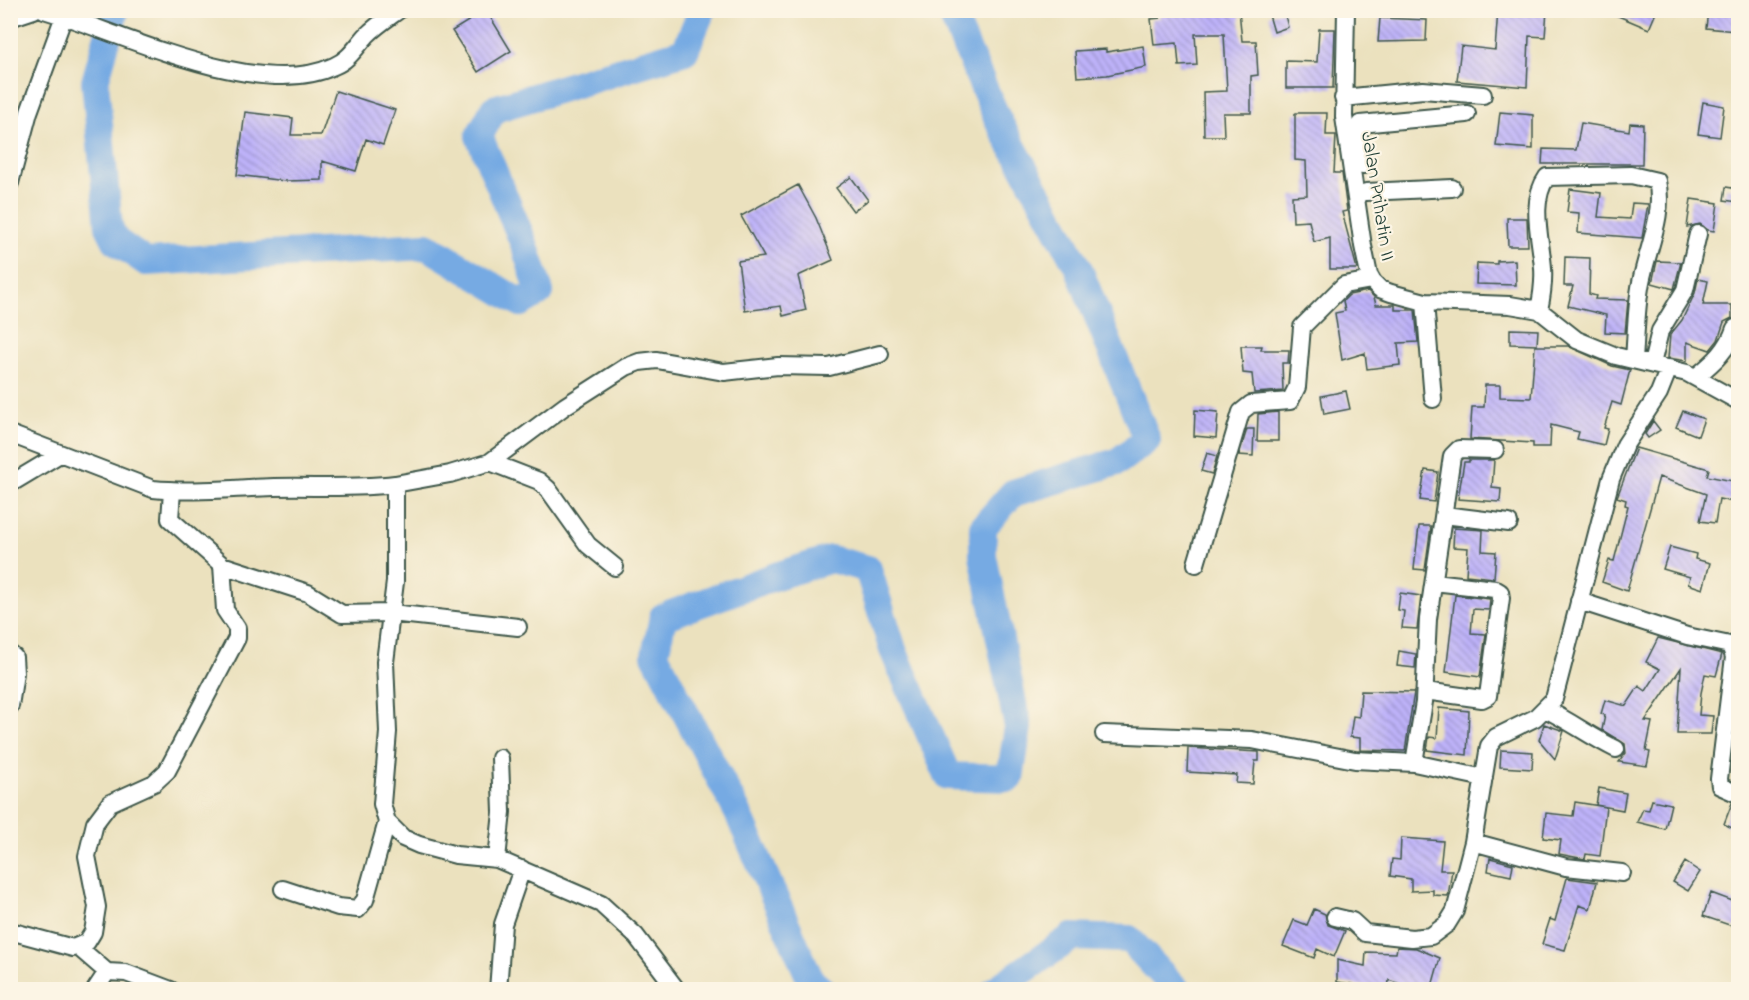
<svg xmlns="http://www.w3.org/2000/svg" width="1749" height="1000" font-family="'Indie Flower',sans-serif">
<defs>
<pattern id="building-back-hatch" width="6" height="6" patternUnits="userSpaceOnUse" patternTransform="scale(1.5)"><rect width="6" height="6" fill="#beb2f9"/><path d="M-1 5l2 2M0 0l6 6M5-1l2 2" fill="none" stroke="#9a92ca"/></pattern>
</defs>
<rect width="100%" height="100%" fill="#fcf5e5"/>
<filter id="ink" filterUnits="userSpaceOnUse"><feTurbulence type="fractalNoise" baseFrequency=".0167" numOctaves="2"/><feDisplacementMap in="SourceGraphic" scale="12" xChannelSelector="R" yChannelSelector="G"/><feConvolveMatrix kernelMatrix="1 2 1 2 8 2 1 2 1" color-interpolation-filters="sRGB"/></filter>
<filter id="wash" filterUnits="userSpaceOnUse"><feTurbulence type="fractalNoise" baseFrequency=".008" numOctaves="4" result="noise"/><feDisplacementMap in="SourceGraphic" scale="24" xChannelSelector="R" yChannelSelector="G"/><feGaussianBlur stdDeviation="1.35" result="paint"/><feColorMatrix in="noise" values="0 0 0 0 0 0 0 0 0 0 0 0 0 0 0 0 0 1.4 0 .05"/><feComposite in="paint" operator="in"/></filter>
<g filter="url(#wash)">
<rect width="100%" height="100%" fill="#ebe1be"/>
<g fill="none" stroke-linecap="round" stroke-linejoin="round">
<path stroke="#76aae3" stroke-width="28" d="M115,10l-20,72 14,145 7,14 30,21 281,-16 94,57 19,-11 -16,-48 -45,-108 15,-27 191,-58 17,-41
M822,990l-11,-9 -74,-170 -82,-156 8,-38 113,-41 55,-17 37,10 25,81 55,126 62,2 8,-51 -35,-171v-29l30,-34 104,-31 30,-22 -69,-173 -80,-147 -48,-110
M995,990l77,-53 57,2 48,51"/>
</g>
<g id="blocks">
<path fill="url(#building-back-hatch)" d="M486,10l25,41 -33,21 -26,-41z
M1159,10h80l3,31h14l2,34 -7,1v37h-28l1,23h-20l-1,-44 24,-1 -3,-57h-29l2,31 -18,1 -2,-23 -23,2 -3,-26 9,-1z
M1498,10h49l-2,27 -16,-1 -2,51 -70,-6 4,-35 34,4z
M1604,10h53l-8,19z
M1708,10h30l-3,21 -29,-3z
M1284,11l4,16 -14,5 -5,-17z
M1380,18l47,2 -1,21 -48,1z
M1319,29h16l-2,59h-47v-27l31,1z
M1143,46l3,21 -39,8 -30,2 -2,-26 31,-2v3z
M336,91l59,19 -12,35 -17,-6 -10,32 -34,-10v19l-37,1 -48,-6 8,-63 48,6 -2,17h30z
M1703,102l21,4 -4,31 -22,-3z
M1500,112l33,3v34l-37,-3z
M1295,113h32l-1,22h10l-2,38h8l5,38 -5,1 15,57h-27v-31l-16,4 -5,-21 -16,1 -1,-26 15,-1 -1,-34 -11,-1z
M1581,123l48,8 1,-8 13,1 -1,40h-100l1,-15 33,1z
M851,177l17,23 -15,11 -17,-23z
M798,185l18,33 17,42 -35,16 8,34 -23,6 -2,-10 -36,5 -7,-50 26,-4 -23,-41z
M1726,187l12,2v13l-14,-2z
M1570,189l31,4 -3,24 32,2 2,-16 16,1 -6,34 -64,-5 1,-20 -12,-1z
M1691,199l27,4 -4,28 -6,-1 -8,-6 -13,3z
M1507,218h20l1,28h-20z
M1565,257l25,1 -1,36 7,2 -1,3 33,1 -3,33 -20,-1 1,-17 -38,-9 5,-20h-9z
M1515,260l1,25 -40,-1 1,-21 20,1v-3z
M1657,261l24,1 -7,27 -22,-6z
M1698,279l10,2 -5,24h29v13l-8,4 -6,18 -8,10 -23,-8v19l-19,-3 2,-23 12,-15 13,-27z
M1368,291l6,6 2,8h19v5h20l3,32 -20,1 2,22 -33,4 -2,-16 -23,7 -7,-47 10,-2 -2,-10 6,-6z
M1510,329l28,1 -1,15 -27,-1z
M1241,346h21l-1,4h28l-1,13h-6l1,28 -29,2 -2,-19 -9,-1z
M1535,346h33l44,20 18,4 -9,35 -9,-3 -8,26 4,1 -4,16 -27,-6 2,-7 -28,-7 -1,22h-17v-4l-63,-4 2,-32h12l1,-22h15v12l31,1z
M1346,391l4,18 -26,5 -3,-18z
M1195,410l23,2 -2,26 -22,-2z
M1683,411l21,8 -6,17 -22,-9z
M1278,412v29h-21l1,-27z
M1653,421l7,9 -12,8 -3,-4z
M1247,429h7l-1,27 -14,-1z
M1636,448l73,21 -2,7 31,6v21l-19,-4 -4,24 -15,-2 6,-27 -47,-17 -32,114 -25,-9 7,-22 5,1 14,-55 -3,-1 1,-5 -9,-3z
M1207,453l10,3 -5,18 -11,-3z
M1469,460h25l-2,28 9,1 -1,13 -42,-3 6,-37h5z
M1425,470l13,2 -4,30 -14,-2z
M1419,526h12l-6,44 -11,-1z
M1454,528l29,2 -1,21 14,1 -2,26 -28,-3 2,-27 -15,-1z
M1670,547l26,7 -1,5 15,4 -7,26 -15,-5 2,-7 -27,-8z
M1400,593l21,3 -4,33 -15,-1 2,-17 -6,-1z
M1455,595l35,4 -1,11 -16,-1 -2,24 15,1 -6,43 -34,-5z
M1658,638l64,16 -6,22 -11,-2 -4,19 -2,22 14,1 -2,18h-34l4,-66 -36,53 7,1 -6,29 4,1 -3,14 -28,-4 7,-9 -1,-9 -23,-14 3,-15 -4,-1 4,-14 21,6 13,-20 7,5 14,-22 -14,-7z
M1399,651l17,3 -1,14 -18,-2z
M1361,691l53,1 -9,59 -45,-1v-12l-10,-1 3,-21 6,1z
M1439,708l30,3 -2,44 -40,-5 2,-13 8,1z
M1544,724l20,7 -9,28 -16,-19z
M1188,748l71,4v9h-4l-2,23 -17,-1 1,-8 -50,-3z
M1501,750l32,2 -1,17 -32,-2z
M1599,788l27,5 -3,17 -27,-5z
M1652,800l19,4 -6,25 -28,-7 6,-13 6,1z
M1575,802l31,5 -6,49 -14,-2 -1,5 -26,-5 2,-14 -18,-2 3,-25 27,3z
M1732,803l6,1v27l-14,-7z
M1401,838l42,3 -3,29h12l-4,26 -15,-1v-5l-22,1v-12l-21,-3 2,-17 8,1z
M1490,858l23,6 -2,12 -23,-5z
M1685,862l15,10 -12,19 -15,-9z
M1567,878l30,4 -7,27 -11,-4 -14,45 -23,-6 8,-25 5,2z
M1711,893l27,10v25l-35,-12z
M1314,909l11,5 3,11 17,6 -11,26 -17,-8 -3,9 -31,-12 11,-26 13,5z
M1397,947l19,1 24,10 -9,32h-15l-27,-10 -1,10 -51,-8v-22l28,6 1,-14 30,1z"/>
</g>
</g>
<g filter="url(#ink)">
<use href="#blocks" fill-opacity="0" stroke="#3e5649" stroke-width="1.5"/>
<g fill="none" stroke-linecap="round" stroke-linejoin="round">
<g stroke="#3e5649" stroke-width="20">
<path id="minor" d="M44,10c76,22 215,92 290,56 15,-6 22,-19 33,-31 10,-10 21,-17 32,-25
M1346,10l-2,107 19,129 6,29 4,7 7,7 11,4 34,9 85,3 29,5 38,30 39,16 71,17 51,28
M10,18l24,-8
M1343,98l80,-8 60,5
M1363,165l-5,-35 2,-6 107,-10
M10,183l19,-71 35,-96
M1366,192l86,-4
M1425,302l8,97
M1539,310c3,-14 5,-28 4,-42 -2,-29 -14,-66 4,-91l84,-2 26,6c8,33 -10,69 -16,101 -5,25 -5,52 -7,78
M1652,364l8,-33 25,-41 13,-56
M1697,376c17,-14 31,-26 38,-48
M10,434l143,55c40,4 81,-1 121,-2 41,-1 80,2 121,-3v98l-10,80 3,70 -6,72 5,18 16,16 16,7 37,10 41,4 104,45 35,32 41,54
M490,462l49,19 9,8 40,56 27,22
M10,484l50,-30
M395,484l55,-10 40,-12 75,-56 61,-39 13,-5 18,-2 67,12 54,-6 51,1 51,-13
M1444,515l65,8
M1196,564l45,-152 10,-8 39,-3 7,-14 5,-60 42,-42 22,-4 3,-6
M222,565l86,28 34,21 49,-1 127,14
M1579,601l108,35 43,9 4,12 -15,122 1,7 18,8
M10,654l4,3 1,16 -5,33
M1425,691l57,8 6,-3 13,-98 -1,-6 -5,-3 -61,-7
M1545,709c25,12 46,28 71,40
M1104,734l148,6 103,20 59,3 70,15
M1414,763l10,-61 4,-83 24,-163 7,-7 36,1
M1473,842l93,25 56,6
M497,859l5,-47 -2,-54
M283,889l55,18 20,2 7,-9 22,-78
M1335,917l17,4 13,12 47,5 19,-2 16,-12 8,-13 18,-69 16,-96 7,-9 39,-19 19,-19 57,-220 14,-34 34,-52 10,-25
M10,931l63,17 14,-6 6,-10 4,-25 -10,-51 8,-33 15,-20 44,-20 13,-12 70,-133v-10l-12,-18 -3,-45 -52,-46 2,-28
M78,947l29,25 19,1 45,17
M95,990l12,-18
M498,990l5,-66 19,-55"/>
</g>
<use href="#minor" stroke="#fff" stroke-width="16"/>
</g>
</g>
<g text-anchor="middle" stroke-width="4.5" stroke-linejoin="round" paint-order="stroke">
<g font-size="21" fill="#1f3d34" stroke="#fcf5e5">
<text transform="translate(1379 196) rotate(81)" y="7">Jalan Prihatin II</text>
</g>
</g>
<rect width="1749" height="1000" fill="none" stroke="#fcf5e5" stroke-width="36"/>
</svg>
